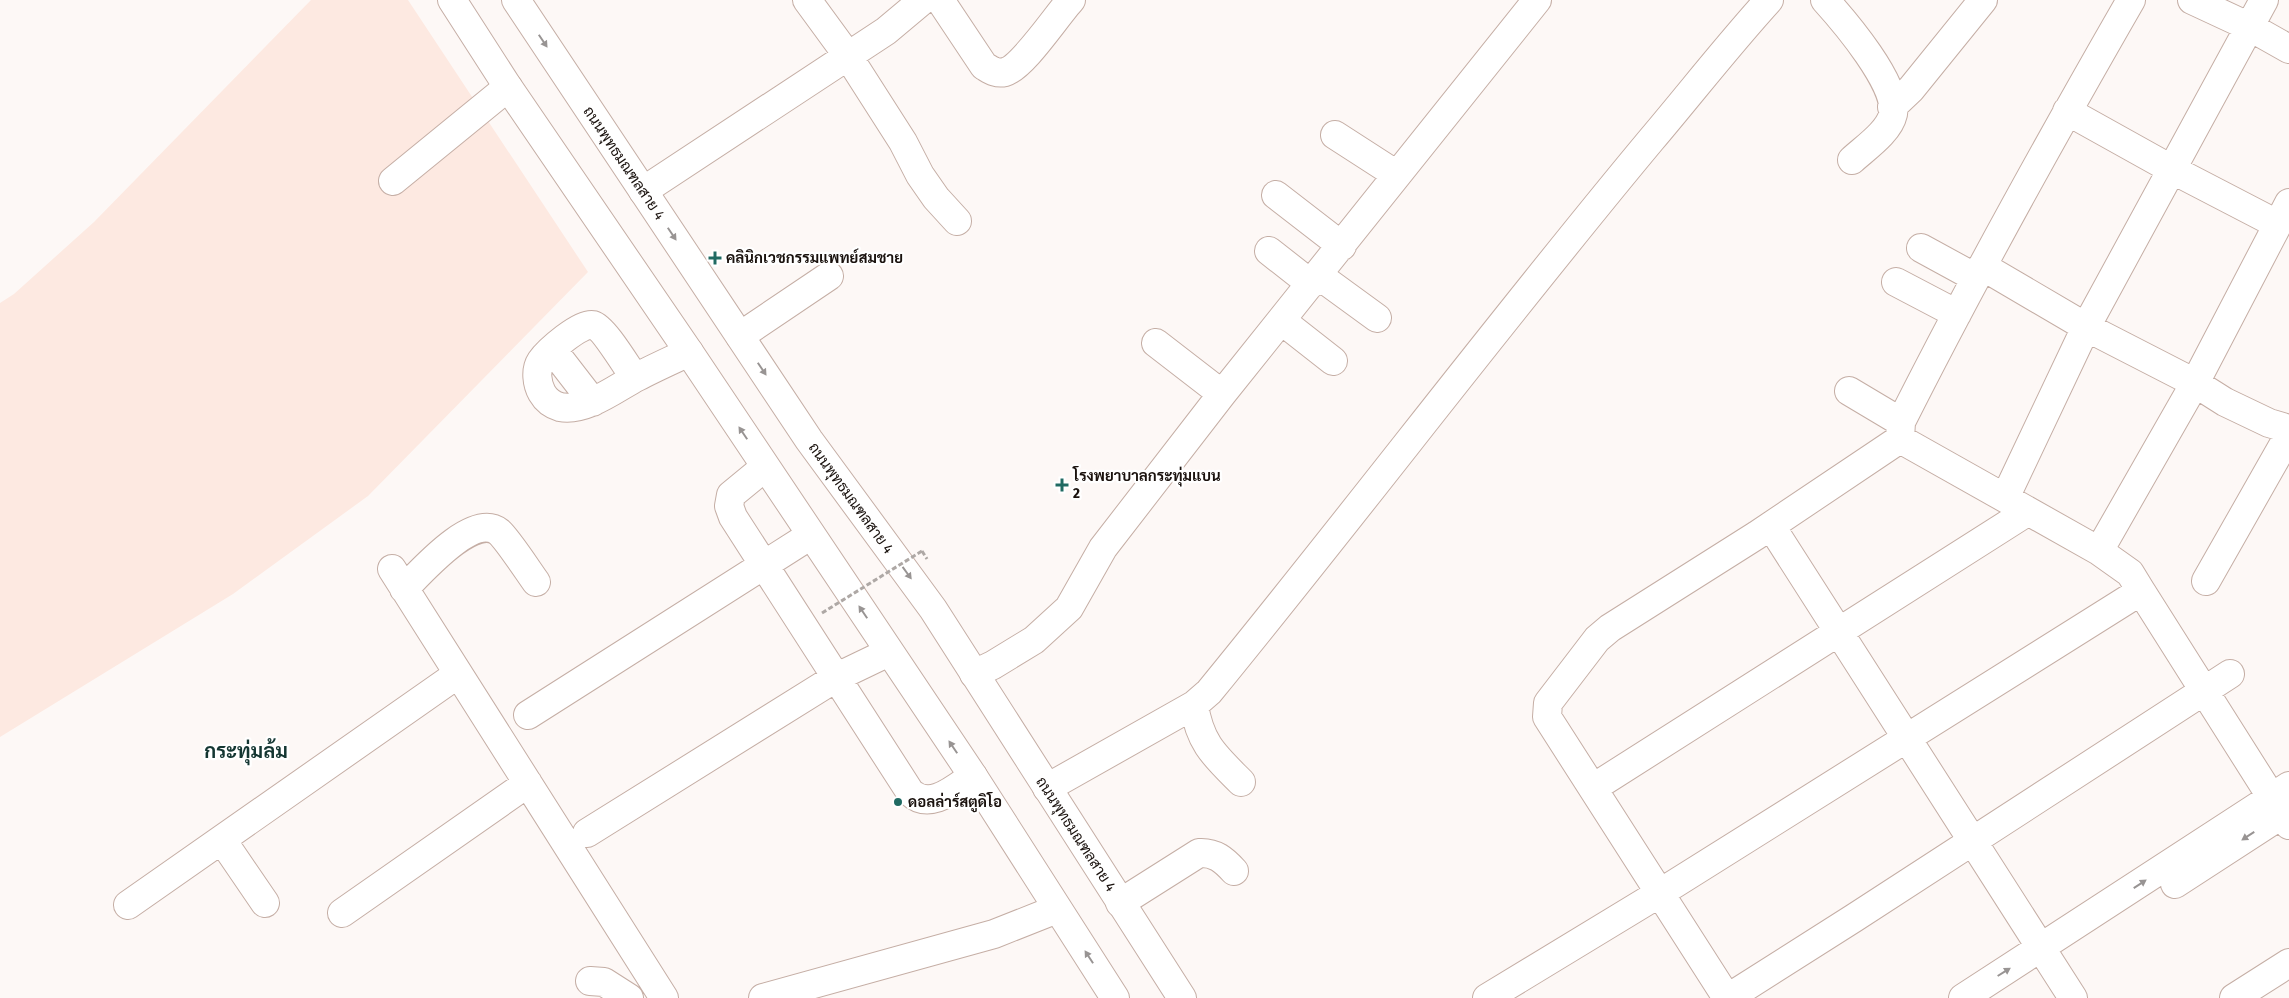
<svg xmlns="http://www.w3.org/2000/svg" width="2289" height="998" font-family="'Fira Sans Condensed',Sarabun,sans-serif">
<rect width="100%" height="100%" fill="#fdf8f6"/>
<path fill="#fde9e1" d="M311,0h97l180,272 -220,224 -135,98 -233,143v-434l14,-9 80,-72z"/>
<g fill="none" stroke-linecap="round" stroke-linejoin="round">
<g stroke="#c5aea5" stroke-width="30">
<path id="minor" d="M807,0l41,56 55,86 17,33 16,23 21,23
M940,0l44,66c7,4 12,8 21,6 18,-5 52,-57 66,-72
M1825,0c19,21 73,84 68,114 -4,18 -28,34 -41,46
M2192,0l58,27 39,22
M1892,107l19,-18 72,-89
M2067,111l106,59 104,54
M1335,135l62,40
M393,181l115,-94
M643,191l243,-160 37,-31
M1276,195l66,51
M1921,248l55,30
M1269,251l42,33
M1982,266l104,61 109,56 30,19 44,21 20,6
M1318,275l59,43
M1896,282l61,32
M1282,321l51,40
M740,336l89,-60
M1156,343l66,51
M552,349l41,53
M635,378c-8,-11 -31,-50 -42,-53 -12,-3 -45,26 -52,36 -6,9 -4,23 1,32 4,7 11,12 18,14 26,5 56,-19 77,-30 17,-9 35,-17 52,-25
M1849,391l52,31
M1900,439l1,-17c72,-143 150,-283 230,-422
M765,467l-34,28 -2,11 4,11 177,275c20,19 44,-3 63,-16
M2005,498l81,-171 178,-327
M1771,526l302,472
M2099,551l96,-168 94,-180
M392,569l272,429
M2206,581l83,-146
M404,589c17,-17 69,-77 95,-57 9,8 29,39 37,50
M974,674l19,-9 41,-25 35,-32 34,-60 119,-154 315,-394
M1194,705c6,39 21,51 47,77
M528,715l283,-180
M1047,788l147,-83 15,-13c149,-182 291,-371 442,-552 39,-46 77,-95 118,-140
M1593,788l434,-276
M587,833l250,-156 52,-25
M222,840l43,63
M2175,884l114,-74
M1120,903l79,-50c16,-1 25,7 35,18
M128,905l330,-231
M342,913l186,-130
M590,981l14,1 25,16
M763,998l231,-64 63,-25
M1487,998l173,-105 481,-302 148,234
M1727,998l-180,-281 1,-14 49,-64 13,-11 147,-93 143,-96 199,112 31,22 11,18
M1728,998l126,-80 376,-244
M1963,998l326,-212
M2234,998l55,-35"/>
</g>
<g stroke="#c5aea5" stroke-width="30">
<path id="major" d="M452,0l56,87 181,265 284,424 142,222
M516,0l293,440 124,169 249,389"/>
</g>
<path stroke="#aea8a5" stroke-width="3" stroke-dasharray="5 2.5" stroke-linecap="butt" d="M922,551l5,8"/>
<use href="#minor" stroke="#fff" stroke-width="28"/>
<use href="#major" stroke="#fff" stroke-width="28"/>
<path stroke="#aea8a5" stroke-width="3" stroke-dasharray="5 2.5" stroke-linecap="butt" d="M822,613l100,-62"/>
</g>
<defs><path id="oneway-solid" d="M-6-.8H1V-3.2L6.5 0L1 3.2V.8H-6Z" transform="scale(1.25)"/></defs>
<g fill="#989493">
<use href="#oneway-solid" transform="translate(543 41) rotate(56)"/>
<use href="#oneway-solid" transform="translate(672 234) rotate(56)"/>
<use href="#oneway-solid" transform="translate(762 369) rotate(56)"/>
<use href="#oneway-solid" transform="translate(743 433) rotate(-124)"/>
<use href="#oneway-solid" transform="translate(907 573) rotate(54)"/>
<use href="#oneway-solid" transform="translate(863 612) rotate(-124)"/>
<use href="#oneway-solid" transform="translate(953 747) rotate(-124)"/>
<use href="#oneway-solid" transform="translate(2248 836) rotate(147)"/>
<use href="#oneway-solid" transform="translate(2140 884) rotate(-33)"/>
<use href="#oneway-solid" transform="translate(1089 957) rotate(-123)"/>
<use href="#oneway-solid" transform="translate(2004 972) rotate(-32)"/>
</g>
<g fill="#206a62" stroke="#fff" stroke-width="2">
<path d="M712.5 250.5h5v5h5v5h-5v5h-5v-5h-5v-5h5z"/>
<path d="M1059.5 477.5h5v5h5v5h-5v5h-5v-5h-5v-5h5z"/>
<circle cx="898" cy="802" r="5"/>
</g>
<g text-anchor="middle" stroke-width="4.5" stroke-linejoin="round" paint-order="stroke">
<g font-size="15" fill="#1a120e" stroke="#fff">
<text transform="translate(624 163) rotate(56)" y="5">ถนนพุทธมณฑลสาย 4</text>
<text transform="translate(851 498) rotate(54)" y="5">ถนนพุทธมณฑลสาย 4</text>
<text transform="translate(1076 834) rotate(57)" y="5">ถนนพุทธมณฑลสาย 4</text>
</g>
<g font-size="15" font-weight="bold" fill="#1a120e" stroke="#fff" text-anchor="start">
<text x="726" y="263">คลินิกเวชกรรมแพทย์สมชาย</text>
<text x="1073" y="481">โรงพยาบาลกระทุ่มแบน<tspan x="1073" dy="17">2</tspan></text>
<text x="908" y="807">ดอลล่าร์สตูดิโอ</text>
</g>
<g font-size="20" font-weight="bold" fill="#143632" stroke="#fff">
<text x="246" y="758">กระทุ่มล้ม</text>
</g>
</g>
</svg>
